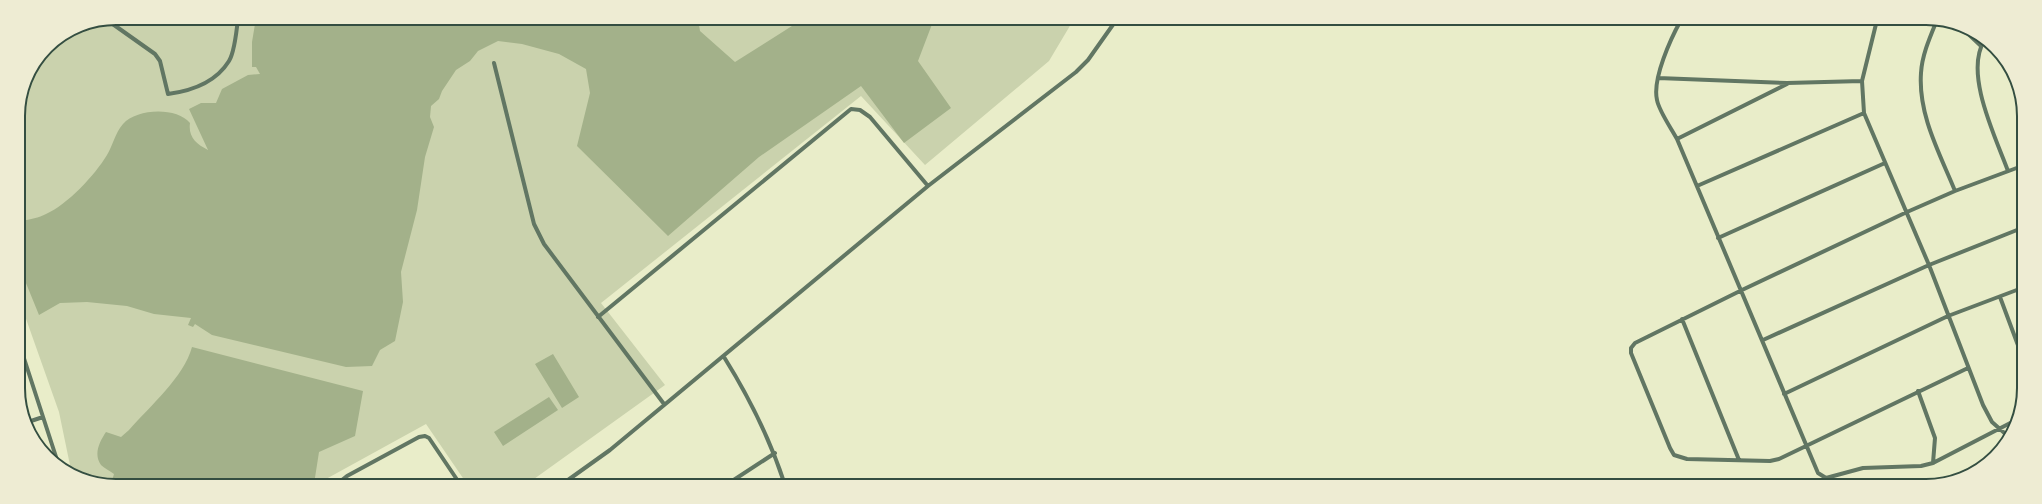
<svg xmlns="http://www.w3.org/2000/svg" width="2042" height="504" font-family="'Varela Round',sans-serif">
<rect width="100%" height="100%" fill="#e9edc9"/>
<path fill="#cad2ad" d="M116,18l958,1 -25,42 -124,104 -64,-69 -260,207 64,82 -138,99h-60l-41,-60 -100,55 -1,5h-229l-25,-14 -12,-58 -40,-113 -1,-189 8,-32 21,-32 32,-21z"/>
<path fill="#a3b18a" d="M256,18l442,1 2,12 35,31 68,-43h131l-16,42 33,47 -47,35 -43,-57 -102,71 -91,79 -91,-90 13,-53 -4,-24 -27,-15 -37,-10 -24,-3 -20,10 -8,10 -14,9 -14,21 -3,8 -8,7 -1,11 4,10 -9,30 -8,53 -16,62 2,30 -8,39 -15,9 -8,16 -26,1 -134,-32 -17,-11 -2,3 -5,-2 3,-7 -37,-4 -27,-8 -40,-4 -27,1 -21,12 -20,-49c0,-6 4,-10 6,-15 3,-8 -3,-16 -6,-23l3,-7c8,-2 17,-3 24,-7 21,-9 49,-39 61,-59 6,-10 8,-22 16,-31 14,-16 54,-17 67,-1 -2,14 6,21 18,27l-19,-41 12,-6h15l6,-14 26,-14 12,-1 -4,-7h-4v-25z
M192,347l171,44 -8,45 -36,16 -5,32h-203l3,-10c-4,-3 -10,-6 -13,-9 -8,-11 -1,-24 5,-33l15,5 8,-7c21,-24 55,-53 63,-83z
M553,354l26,43 -17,11 -27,-44z
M549,397l9,13 -55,36 -9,-14z"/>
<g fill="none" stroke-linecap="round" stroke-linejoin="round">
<path stroke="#617663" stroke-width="4" d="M107,20l48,34 5,7 8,33c23,-3 48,-12 61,-33 5,-8 8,-33 9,-43
M1681,20c-10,18 -29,59 -24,80 2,11 14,28 20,39l141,334 8,5 37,-10 58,-2 12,-3 85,-44
M1850,20l27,1
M1877,20l-15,61 2,32 65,152 54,140 9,17 18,16
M1937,20c-7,17 -15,35 -16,53 -3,42 19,81 34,118
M1964,30l17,16
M1984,41c-20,33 12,97 24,130
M494,63l40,161 10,20 120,160
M1658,78l129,5 75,-2
M1677,139l110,-55
M1697,186l167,-73
M1718,238l167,-75
M2000,297l22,59
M598,317l253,-208 9,1 10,7 58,69
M1682,319l57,141
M1763,340l166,-75 93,-37
M20,346l38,117
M724,357c25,40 46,82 61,128
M1968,368l-189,91 -9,2 -83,-2 -13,-4 -4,-7 -39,-95v-5l4,-5 107,-53 165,-78 48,-21 67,-25
M1918,391l17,47 -2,25
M1784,394l164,-78 74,-28
M28,422l15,-5
M337,484l10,-8 72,-39 6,-1 4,2 31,46
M561,485l49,-35 318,-264 148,-114 12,-12 29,-41
M726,485l49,-32"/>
</g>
<path d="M0 0H2042V504H0ZM116 25H1926A91 91 0 0 1 2017 116V388A91 91 0 0 1 1926 479H116A91 91 0 0 1 25 388V116A91 91 0 0 1 116 25Z" fill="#eeecd3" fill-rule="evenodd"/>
<path fill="none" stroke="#344e41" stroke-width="2" d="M116 25H1926A91 91 0 0 1 2017 116V388A91 91 0 0 1 1926 479H116A91 91 0 0 1 25 388V116A91 91 0 0 1 116 25Z"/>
</svg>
